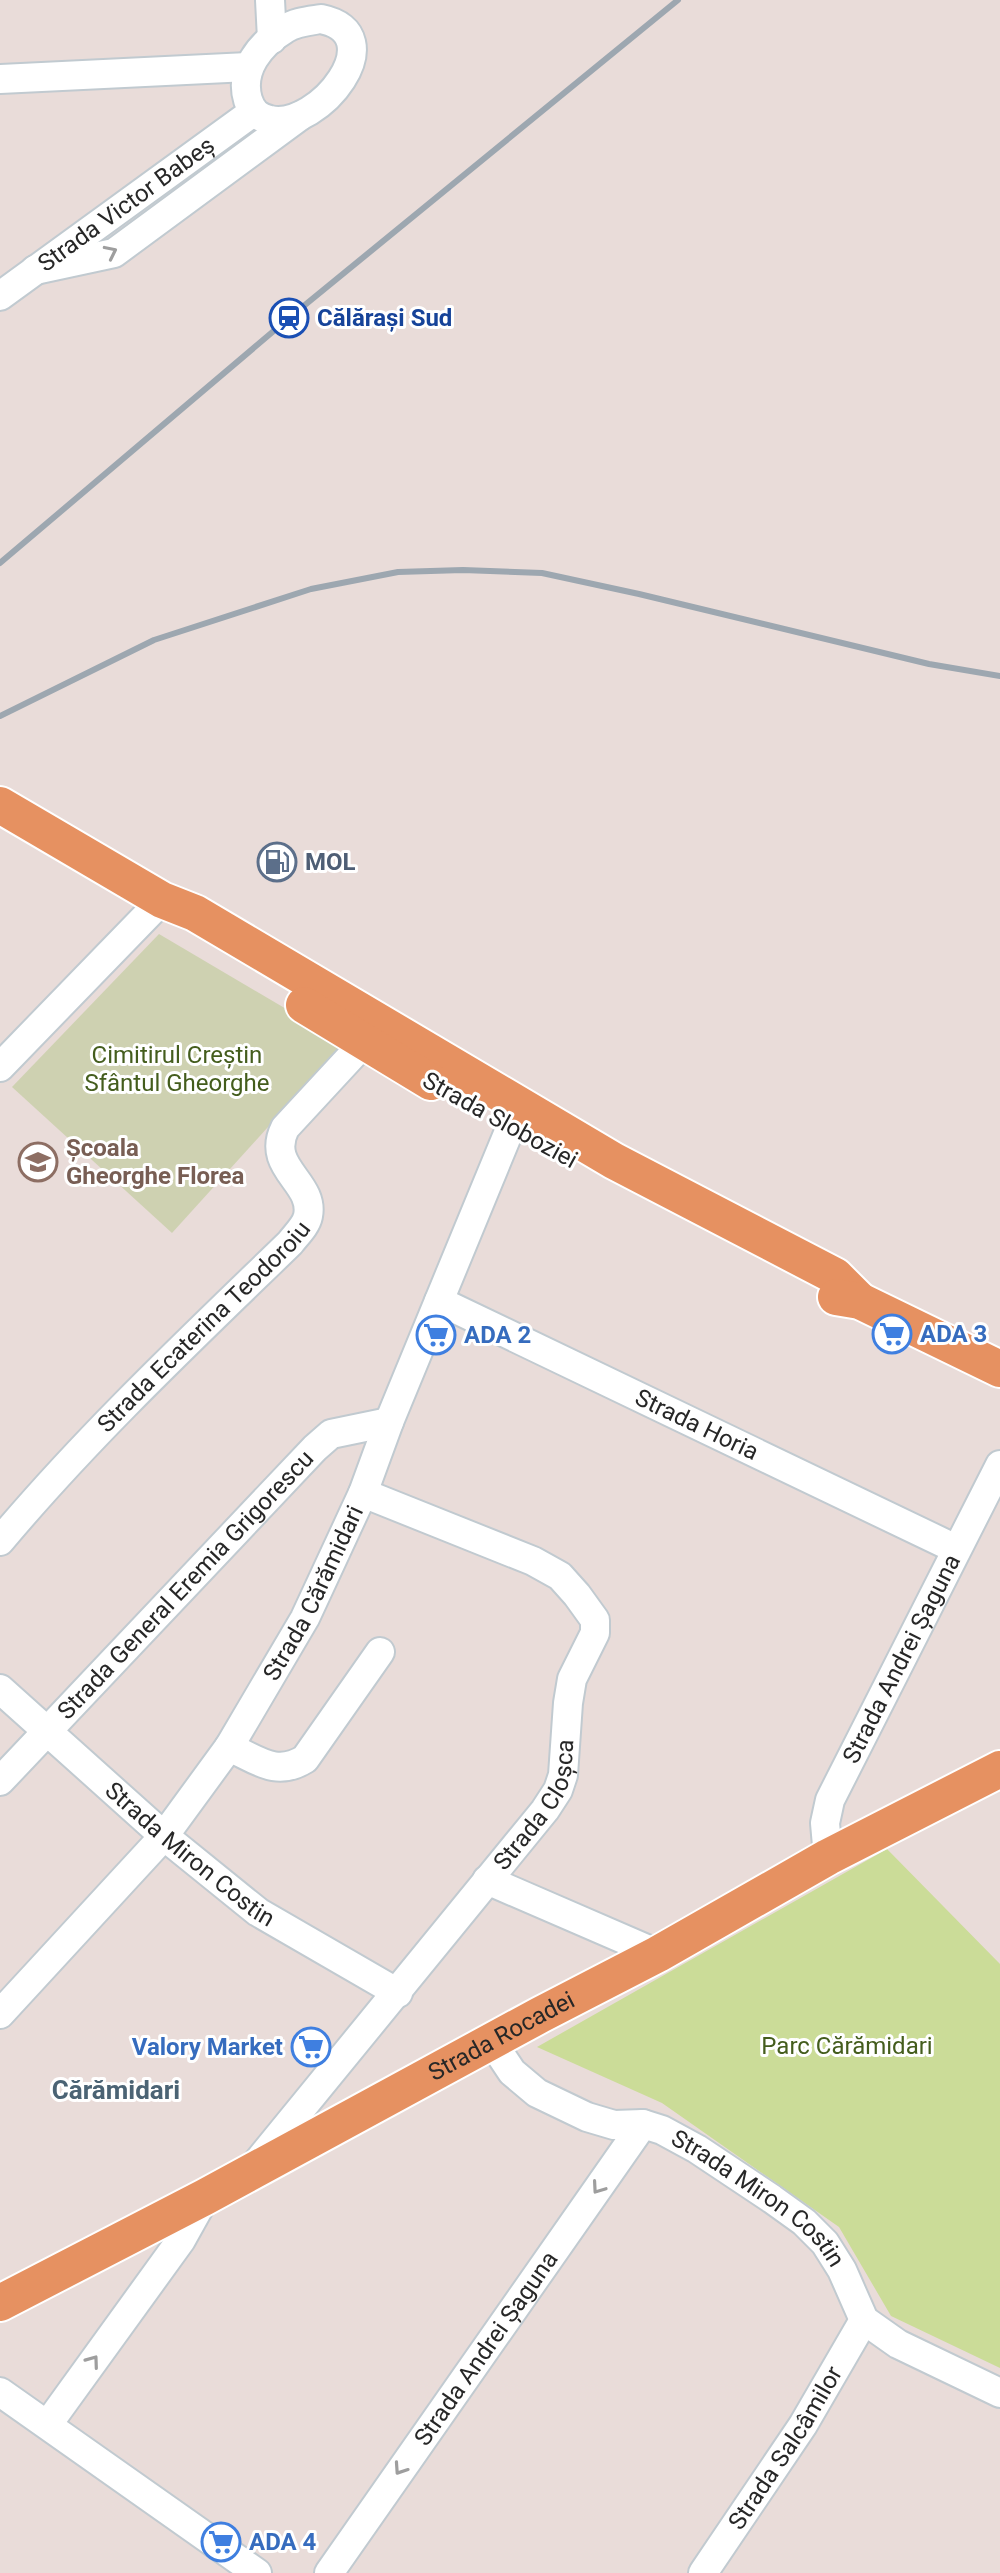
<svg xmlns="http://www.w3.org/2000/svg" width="1000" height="2573" font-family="Roboto,sans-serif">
<rect width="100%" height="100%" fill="#e9dcd9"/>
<path fill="#cbdc98" d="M887,1849l113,115v404l-109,-52 -52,-89 -177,-124 -125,-56z"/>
<path fill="#ced1b1" d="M159,934l185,109 -172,190 -160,-146z"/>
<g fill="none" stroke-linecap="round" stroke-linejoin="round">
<g stroke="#c1cad0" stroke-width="32">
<g id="minor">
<path d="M270,0l2,39"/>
<path d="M321,19c74,15 -2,112 -51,101 -12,-3 -18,-8 -22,-20 -9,-30 12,-56 37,-71 10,-7 23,-8 36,-10z"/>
<path d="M0,79l248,-12"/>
<path d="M35,270l79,-17 186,-137"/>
<path id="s1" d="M0,296l253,-184"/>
<path d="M0,1067l162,-167"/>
<path id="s2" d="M439,1301l517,248"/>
<path id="s3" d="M0,1541c89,-106 191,-202 290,-298 6,-8 16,-17 18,-27 7,-34 -43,-48 -23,-88l87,-94 3,-9"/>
<path id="s4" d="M0,1689l164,147 94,76 140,81"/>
<path d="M229,1747c29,13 47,30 76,12l75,-107"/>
<path id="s5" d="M0,1781l315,-333 16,-14 58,-12"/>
<path id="s6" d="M828,1857l-3,-34 5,-23 170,-335"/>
<path d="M487,1880l171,74"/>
<path id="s7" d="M0,2014l164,-178 65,-89 76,-129 58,-125 26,-71 130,-315"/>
<path id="s8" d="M492,2042l20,30 25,21 50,24 27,8 29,-1 19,6 35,19 75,50 32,23 21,21 17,27 22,50 34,24 102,49"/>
<path id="s9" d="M256,2164l289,-354 13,-20 5,-15 5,-72 4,-24 23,-46v-13l-18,-25 -17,-19 -27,-15 -170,-68"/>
<path d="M0,2392l257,181"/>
<path d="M48,2424l133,-184 24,-43"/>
<path id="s10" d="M329,2573l314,-449"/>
<path id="s11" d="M703,2573l100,-148 61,-105"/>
</g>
</g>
<g stroke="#fff" stroke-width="40">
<g id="major">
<path d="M0,805l162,95 33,13 419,248 221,115 25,25"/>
<path d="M304,1005l127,77"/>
<path d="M836,1297l24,4 140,68"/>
<path id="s12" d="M0,2303l205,-106 335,-182 118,-61 170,-97 172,-88"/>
</g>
</g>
<use href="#minor" stroke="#fff" stroke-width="28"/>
<use href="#major" stroke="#e69161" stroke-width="36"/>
<path stroke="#9da7b0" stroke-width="6" d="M0,563l289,-245 389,-318
M0,716l154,-76 157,-51 87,-17 65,-2 79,3 97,21 290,70 71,12"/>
</g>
<defs><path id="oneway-chevron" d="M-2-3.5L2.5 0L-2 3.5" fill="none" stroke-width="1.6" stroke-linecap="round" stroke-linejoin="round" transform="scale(2)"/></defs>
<g stroke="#9e9e9e">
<use href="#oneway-chevron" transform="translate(111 252) rotate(-26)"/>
<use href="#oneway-chevron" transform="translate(598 2188) rotate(125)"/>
<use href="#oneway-chevron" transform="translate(93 2361) rotate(-54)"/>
<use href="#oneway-chevron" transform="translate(400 2469) rotate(124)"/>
</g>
<defs>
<g id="station-ring" transform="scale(2)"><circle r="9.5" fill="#fff" stroke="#1a4fb4" stroke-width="1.5"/><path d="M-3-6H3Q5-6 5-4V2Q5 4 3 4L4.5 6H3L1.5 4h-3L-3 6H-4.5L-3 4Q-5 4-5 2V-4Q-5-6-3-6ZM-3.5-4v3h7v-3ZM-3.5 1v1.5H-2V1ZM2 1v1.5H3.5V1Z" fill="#1a4fb4"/></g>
<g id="fuel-ring" transform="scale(2)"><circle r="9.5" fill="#fff" stroke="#5c6f8a" stroke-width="1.5"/><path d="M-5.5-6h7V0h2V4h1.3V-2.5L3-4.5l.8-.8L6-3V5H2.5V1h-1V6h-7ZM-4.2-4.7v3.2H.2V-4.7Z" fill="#5c6f8a"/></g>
<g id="school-ring" transform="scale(2)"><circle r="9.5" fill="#fff" stroke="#8d6e63" stroke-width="1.5"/><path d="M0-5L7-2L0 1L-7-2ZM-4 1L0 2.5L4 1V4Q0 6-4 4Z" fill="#8d6e63"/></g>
<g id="supermarket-ring" transform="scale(2)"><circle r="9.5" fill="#fff" stroke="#3f7fe0" stroke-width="1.5"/><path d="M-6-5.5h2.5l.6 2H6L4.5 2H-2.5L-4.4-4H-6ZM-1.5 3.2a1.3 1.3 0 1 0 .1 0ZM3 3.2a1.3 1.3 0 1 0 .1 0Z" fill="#3f7fe0"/></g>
</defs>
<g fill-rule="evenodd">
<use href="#station-ring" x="289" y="318"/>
<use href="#fuel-ring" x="277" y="862"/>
<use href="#school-ring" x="38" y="1162"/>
<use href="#supermarket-ring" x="892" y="1334"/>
<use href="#supermarket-ring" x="436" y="1335"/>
<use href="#supermarket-ring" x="311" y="2047"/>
<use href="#supermarket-ring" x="221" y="2542"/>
</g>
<g text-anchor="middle" stroke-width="6" stroke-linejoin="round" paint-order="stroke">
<g font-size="24" fill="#272727" stroke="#fff">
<text dy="8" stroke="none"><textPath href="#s1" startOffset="156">Strada Victor Babeș</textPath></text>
<text transform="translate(500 1120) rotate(29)" y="8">Strada Sloboziei</text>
<text dy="8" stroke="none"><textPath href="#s3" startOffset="296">Strada Ecaterina Teodoroiu</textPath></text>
<text dy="8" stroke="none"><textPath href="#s2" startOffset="286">Strada Horia</textPath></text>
<text dy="8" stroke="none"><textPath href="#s5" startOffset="270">Strada General Eremia Grigorescu</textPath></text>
<text dy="8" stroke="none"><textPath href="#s7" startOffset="528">Strada Cărămidari</textPath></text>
<text dy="8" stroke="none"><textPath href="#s6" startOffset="216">Strada Andrei Șaguna</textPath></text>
<text dy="8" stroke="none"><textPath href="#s9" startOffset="458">Strada Cloșca</textPath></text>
<text dy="8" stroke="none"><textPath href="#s4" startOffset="252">Strada Miron Costin</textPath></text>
<text dy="8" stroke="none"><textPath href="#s12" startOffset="568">Strada Rocadei</textPath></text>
<text dy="8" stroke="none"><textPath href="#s8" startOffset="320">Strada Miron Costin</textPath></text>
<text dy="8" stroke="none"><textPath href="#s10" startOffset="274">Strada Andrei Șaguna</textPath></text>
<text dy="8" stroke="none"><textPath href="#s11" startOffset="150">Strada Salcâmilor</textPath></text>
</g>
<g font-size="24" font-weight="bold" fill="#164399" stroke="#fff" text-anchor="start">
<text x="317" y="326">Călărași Sud</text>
</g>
<g font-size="24" font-weight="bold" fill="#4e5e75" stroke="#fff" text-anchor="start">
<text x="305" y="870">MOL</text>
</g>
<g font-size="24" fill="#445d1d" stroke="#fff">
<text x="177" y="1063">Cimitirul Creștin<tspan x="177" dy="28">Sfântul Gheorghe</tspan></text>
<text x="847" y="2054">Parc Cărămidari</text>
</g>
<g font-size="24" font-weight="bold" fill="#785e54" stroke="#fff" text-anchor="start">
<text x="66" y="1156">Școala<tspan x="66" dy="28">Gheorghe Florea</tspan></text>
</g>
<g font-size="24" font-weight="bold" fill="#366cbe" stroke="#fff" text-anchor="start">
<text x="920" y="1342">ADA 3</text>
<text x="464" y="1343">ADA 2</text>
<text x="283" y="2055" text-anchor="end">Valory Market</text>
<text x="249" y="2550">ADA 4</text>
</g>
<g font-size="26" font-weight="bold" fill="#4b6374" stroke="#fff">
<text x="116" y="2099">Cărămidari</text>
</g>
</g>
</svg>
